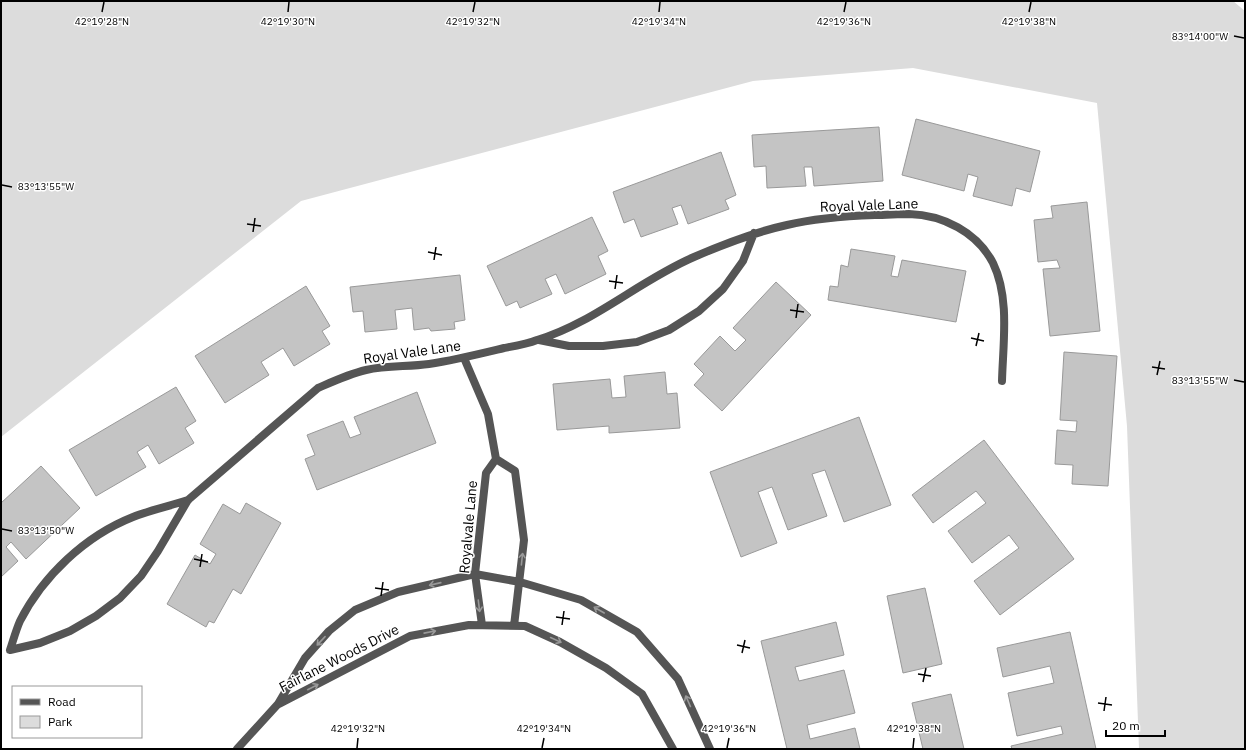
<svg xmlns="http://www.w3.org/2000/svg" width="1246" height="750" font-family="'IBM Plex Sans',sans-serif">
<rect width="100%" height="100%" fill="#fff"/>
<path fill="#dcdcdc" d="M1,1h1232l12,10v738h-106l-12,-323 -30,-323 -184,-35 -160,13 -452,120 -300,236z"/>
<path fill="#c4c4c4" stroke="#999" d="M916,119l124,32 -10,41 -14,-4 -4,18 -39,-10 5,-19 -10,-3 -4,17 -62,-16z
M879,127l4,54 -69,5 -2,-19h-8l2,19 -39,2 -1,-22 -12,1 -2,-32z
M721,152l15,43 -11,5 4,9 -41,15 -7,-19 -9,3 6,16 -37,13 -7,-18 -10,4 -11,-31z
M1087,202l13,129 -50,5 -7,-67 17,-1 -3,-8 -19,2 -4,-42 19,-2 -2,-12z
M592,217l16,34 -10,5 8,18 -41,20 -9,-20 -11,5 7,15 -32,14 -3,-7 -11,5 -19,-40z
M851,249l44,7 -4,20 7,1 4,-17 64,11 -10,51 -128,-22 2,-14 8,1 3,-22 7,2z
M460,275l5,45 -11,2 1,7 -24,2 -2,-3 -15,2 -2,-22 -17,2 2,19 -32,3 -2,-21 -10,1 -3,-25z
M776,282l35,33 -89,96 -28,-26 10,-11 -10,-10 26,-28 15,15 11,-11 -13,-12z
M306,286l24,40 -8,5 8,13 -36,22 -11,-18 -22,14 8,13 -44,28 -30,-47z
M1064,352l53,4 -9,130 -36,-2 1,-19 -18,-1 2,-34 19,2 1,-11 -17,-1z
M665,372l2,22 10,-1 3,35 -71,5v-7l-52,4 -4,-46 57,-5 2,19 14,-1 -2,-21z
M176,387l20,34 -11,7 9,15 -35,21 -11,-19 -11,7 9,15 -50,29 -27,-46z
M417,392l19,51 -119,47 -12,-31 10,-4 -8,-20 36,-14 7,17 11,-4 -7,-17z
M859,417l32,88 -47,17 -19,-52 -13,4 15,42 -39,14 -16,-43 -14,5 19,51 -36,14 -31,-85z
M984,440l90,119 -74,56 -26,-34 45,-33 -10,-13 -37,28 -24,-32 38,-28 -10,-12 -43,32 -21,-28z
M41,466l39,42 -54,51 -15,-17 -5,5 12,14 -17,16v-74z
M246,503l35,20 -40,71 -8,-5 -19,34 -5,-2 -3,6 -39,-23 28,-49 15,9 6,-10 -16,-10 23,-40 17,10z
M925,588l17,76 -39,9 -16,-77z
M836,622l8,33 -49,12 4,14 45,-11 11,43 -48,12 3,14 45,-11 5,21h-73l-26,-108z
M1070,632l26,117h-84l-1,-3 52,-12 -2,-8 -44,10 -9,-43 46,-10 -4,-17 -47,11 -6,-29z
M951,694l13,55h-41l-11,-46z"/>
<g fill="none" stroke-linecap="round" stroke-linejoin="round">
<path stroke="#555" stroke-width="8" d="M539,340l30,6h34l34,-4 32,-12 30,-19 24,-22 20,-28 11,-28
M464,358l24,56 8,45 -10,14 -11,101 7,51
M496,459l19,12 9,69 -10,86
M188,500c-18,6 -38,10 -55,17 -48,19 -90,59 -113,104 -4,9 -7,20 -10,29l30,-7 30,-12 26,-15 24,-18 21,-22 17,-25 30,-51 130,-112c16,-7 31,-14 48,-18 21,-5 42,-3 63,-6 26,-4 50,-10 75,-16 11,-2 23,-4 33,-8 57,-17 103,-60 157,-83 30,-13 61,-25 93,-32 29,-7 59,-9 88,-10 11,0 23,-1 34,-1 34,1 68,18 84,49 17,35 10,80 9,118
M279,704l131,-68 59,-11 56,1 35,16 46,26 36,26 31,55
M237,749l41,-45 27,-46 24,-27 26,-21 43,-18 77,-18 45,8 61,18 56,32 41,47 32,70"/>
</g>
<defs><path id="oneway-shaft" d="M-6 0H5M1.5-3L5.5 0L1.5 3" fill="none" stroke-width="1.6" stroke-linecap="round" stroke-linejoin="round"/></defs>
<g stroke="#999">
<use href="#oneway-shaft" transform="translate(522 559) rotate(-84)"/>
<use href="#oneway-shaft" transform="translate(435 584) rotate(167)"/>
<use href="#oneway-shaft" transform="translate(479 606) rotate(83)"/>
<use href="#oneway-shaft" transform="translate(599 610) rotate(-150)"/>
<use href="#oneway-shaft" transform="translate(430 632) rotate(-11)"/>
<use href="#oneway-shaft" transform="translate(556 640) rotate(25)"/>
<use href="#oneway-shaft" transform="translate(321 641) rotate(133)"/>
<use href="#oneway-shaft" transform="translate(313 687) rotate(-27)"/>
<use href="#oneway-shaft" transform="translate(688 701) rotate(-114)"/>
</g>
<path fill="none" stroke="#000" stroke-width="1.5" d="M102,12l2,-10M288,12l1,-10M473,12l2,-10M659,12l1,-10M844,12l2,-10M1029,12l2,-10M1234,36l10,2M2,185l10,2M247,224l14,2M253,232l2,-14M428,252l14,3M434,260l2,-13M609,281l14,2M615,289l2,-14M790,310l14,2M796,318l2,-14M971,338l13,3M976,346l3,-13M1152,367l13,2M1157,375l3,-14M1234,380l10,2M2,529l10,2M194,559l14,3M200,567l2,-13M375,588l14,2M381,596l2,-14M556,617l14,2M562,625l2,-14M737,645l13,3M742,653l3,-13M918,674l13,2M923,682l3,-14M1098,703l14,2M1104,711l2,-14M357,748l1,-10M542,748l2,-10M727,748l2,-10M913,748l1,-10"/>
<g text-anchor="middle" stroke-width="3" stroke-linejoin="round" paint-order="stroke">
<g font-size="14" fill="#000" stroke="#fff">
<text transform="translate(869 205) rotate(-2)" y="5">Royal Vale Lane</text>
<text transform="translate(412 352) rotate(-8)" y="5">Royal Vale Lane</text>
<text transform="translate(468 527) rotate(-85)" y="5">Royalvale Lane</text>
<text transform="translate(339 658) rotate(-27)" y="5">Fairlane Woods Drive</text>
</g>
</g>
<g font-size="10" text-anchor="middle" fill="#000" stroke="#fff" stroke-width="3" stroke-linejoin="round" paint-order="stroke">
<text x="102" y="25">42°19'28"N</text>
<text x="288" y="25">42°19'30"N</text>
<text x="473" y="25">42°19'32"N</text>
<text x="659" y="25">42°19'34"N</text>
<text x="844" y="25">42°19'36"N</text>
<text x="1029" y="25">42°19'38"N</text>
<text x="1200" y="40">83°14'00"W</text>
<text x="46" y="190">83°13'55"W</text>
<text x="1200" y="384">83°13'55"W</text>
<text x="46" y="534">83°13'50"W</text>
<text x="358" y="732">42°19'32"N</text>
<text x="544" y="732">42°19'34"N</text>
<text x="729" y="732">42°19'36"N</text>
<text x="914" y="732">42°19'38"N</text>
</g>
<rect width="1246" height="750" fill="none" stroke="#000000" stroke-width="4"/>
<rect x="12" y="686" width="130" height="52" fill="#ffffff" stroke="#999999"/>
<rect x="20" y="699" width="20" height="6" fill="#555555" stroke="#999999"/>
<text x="48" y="706" font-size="12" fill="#000000">Road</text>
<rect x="20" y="716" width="20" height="12" fill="#dcdcdc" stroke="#999999"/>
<text x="48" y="726" font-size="12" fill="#000000">Park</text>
<path d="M1106 730v6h59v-6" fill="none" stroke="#000000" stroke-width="2"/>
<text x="1112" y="730" font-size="12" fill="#000000" stroke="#ffffff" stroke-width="3" paint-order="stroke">20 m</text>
</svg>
